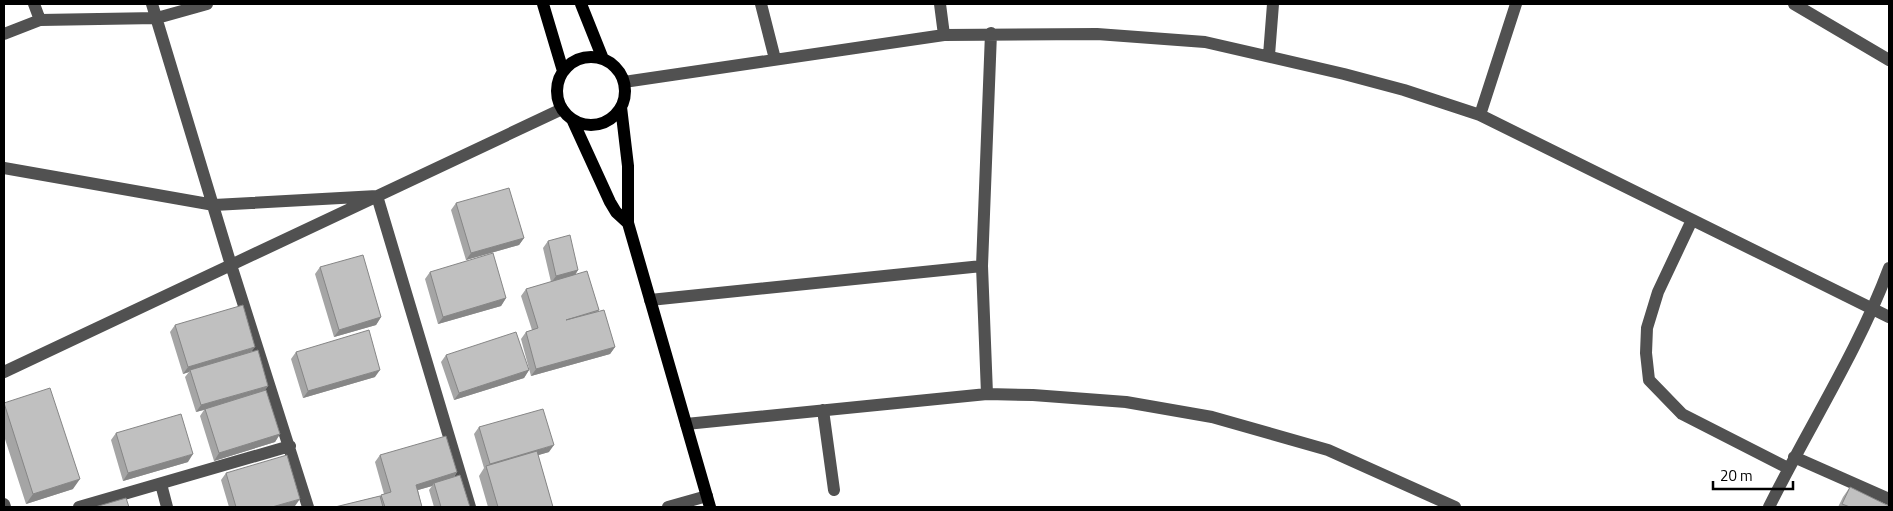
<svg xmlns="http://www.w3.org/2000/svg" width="1893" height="511" font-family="'Titillium Web',sans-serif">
<rect width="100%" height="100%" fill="#fff"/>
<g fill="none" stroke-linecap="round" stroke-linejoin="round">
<path stroke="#515151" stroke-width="12" d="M34,4l6,16
M152,4l79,261 77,242
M761,4l14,55
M940,4l4,31
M1794,4l95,56
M4,34l36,-14 117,-2 50,-14
M1269,55l4,-51
M624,82l320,-47 153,-1 108,8 139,32 60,16 76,25 409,202
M1480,115l36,-111
M4,168l210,37 163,-9 93,311
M1692,220l-34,72 -11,36 -1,25 3,27 33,34 106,54
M650,300l332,-34
M4,372l558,-263
M987,394l-5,-128 9,-233
M823,410l11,80
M686,424l301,-30 46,1 93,7 86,15 116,33 127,57
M1794,457l95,42
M161,484l6,23
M4,504l1,3
M79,507l211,-61
M668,507l39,-11
M1769,507c39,-79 89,-156 120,-239"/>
<path stroke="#000" stroke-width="12" d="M543,4l20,67
M581,4l22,55
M557 91a34 34 0 1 1 68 0a34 34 0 1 1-68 0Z
M621,107l7,59v57l82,284
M572,119l38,83 6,10 12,11"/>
</g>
<path fill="#a5a5a5" d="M456,203l68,35 -5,7 -53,15 -15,-50z
M548,241l30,29 -3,5 24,35 -2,2 18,35 -5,7 -79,22 -10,-37 5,-7 6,-2 -11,-34 5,-7 25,-7 -8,-34z
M320,267l61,50 -5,8 -42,12 -19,-63z
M430,272l76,26 -5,8 -63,18 -13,-45z
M175,325l77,27 16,34 -3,4 15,44 -5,8 -61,19 -14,-45 4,-6 -8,2 -11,-35 4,-5 -6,2 -13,-42z
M296,352l79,25 -72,21 -12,-39z
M446,355l83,15 -5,8 -70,22 -13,-38z
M4,403l69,86 -47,15 -22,-68z
M479,427l70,25 -11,3 15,52h-65l-9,-31 5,-8 -10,-34z
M116,433l72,29 -65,19 -12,-41z
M380,455l77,17 -3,5 16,30h-36l-5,-17 3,-4 -14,4 4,17h-87l45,-11 1,-1 3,-1 -9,-32z
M226,473l69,33 -3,1h-63l-8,-27z
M1850,487l39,20h-51l5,-10z"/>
<path fill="#868686" d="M524,238l-5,7 -53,15 5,-7z
M578,270l-5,8 -22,5 5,-7z
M506,298l-5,8 -63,18 5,-7z
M381,317l-5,8 -42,12 5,-7z
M255,347l-5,7 -60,16 -1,2 -6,2 5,-7z
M615,347l-5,7 -79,22 5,-7z
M380,370l-5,7 -72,21 5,-7z
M529,370l-5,8 -70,22 5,-7z
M268,386l-5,7 -67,19 5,-7z
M280,434l-5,8 -61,19 5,-8z
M554,445l-5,7 -62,18 -1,-1 4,-5z
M193,454l-5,8 -65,19 5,-8z
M457,472l-5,8 -18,3 -2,3 -21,6 5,-7z
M80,479l-7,10 -47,15 7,-10z
M300,499l-5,7 -3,1h-20z"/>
<path fill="#c0c0c0" stroke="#868686" d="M509,188l15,50 -53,15 -15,-50z
M570,235l8,35 -22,6 -8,-35z
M493,253l13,45 -63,19 -13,-45z
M363,255l18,62 -42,13 -19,-63z
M587,271l12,39 -33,10 38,-10 11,37 -79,22 -10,-37 12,-4 -12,-39z
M243,305l12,42 -67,20 -13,-42z
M369,330l11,40 -72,21 -12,-39z
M516,332l13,38 -70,23 -13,-38z
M258,350l10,36 -67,19 -11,-35z
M50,388l30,91 -47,15 -29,-91z
M266,390l14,44 -61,19 -14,-44z
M543,409l11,36 -64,19 -11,-37z
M181,414l12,40 -65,19 -12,-40z
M446,436l11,36 -41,13 6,22h-37l-4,-12 10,-3 -11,-37z
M537,451l16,56h-55l-12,-41z
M287,455l13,44 -28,8h-36l-10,-34z
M460,475l10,32h-29l-7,-24z
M1850,487l39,19v1h-39l-8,-3z
M380,496l3,11h-48z
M126,498l3,9h-34z"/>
<rect width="1893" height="511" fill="none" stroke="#000000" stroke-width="10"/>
<path d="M1713 481v8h80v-8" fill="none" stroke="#000000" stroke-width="2.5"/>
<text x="1720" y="481" font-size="15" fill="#000000" stroke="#ffffff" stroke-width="4" paint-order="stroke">20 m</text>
</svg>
